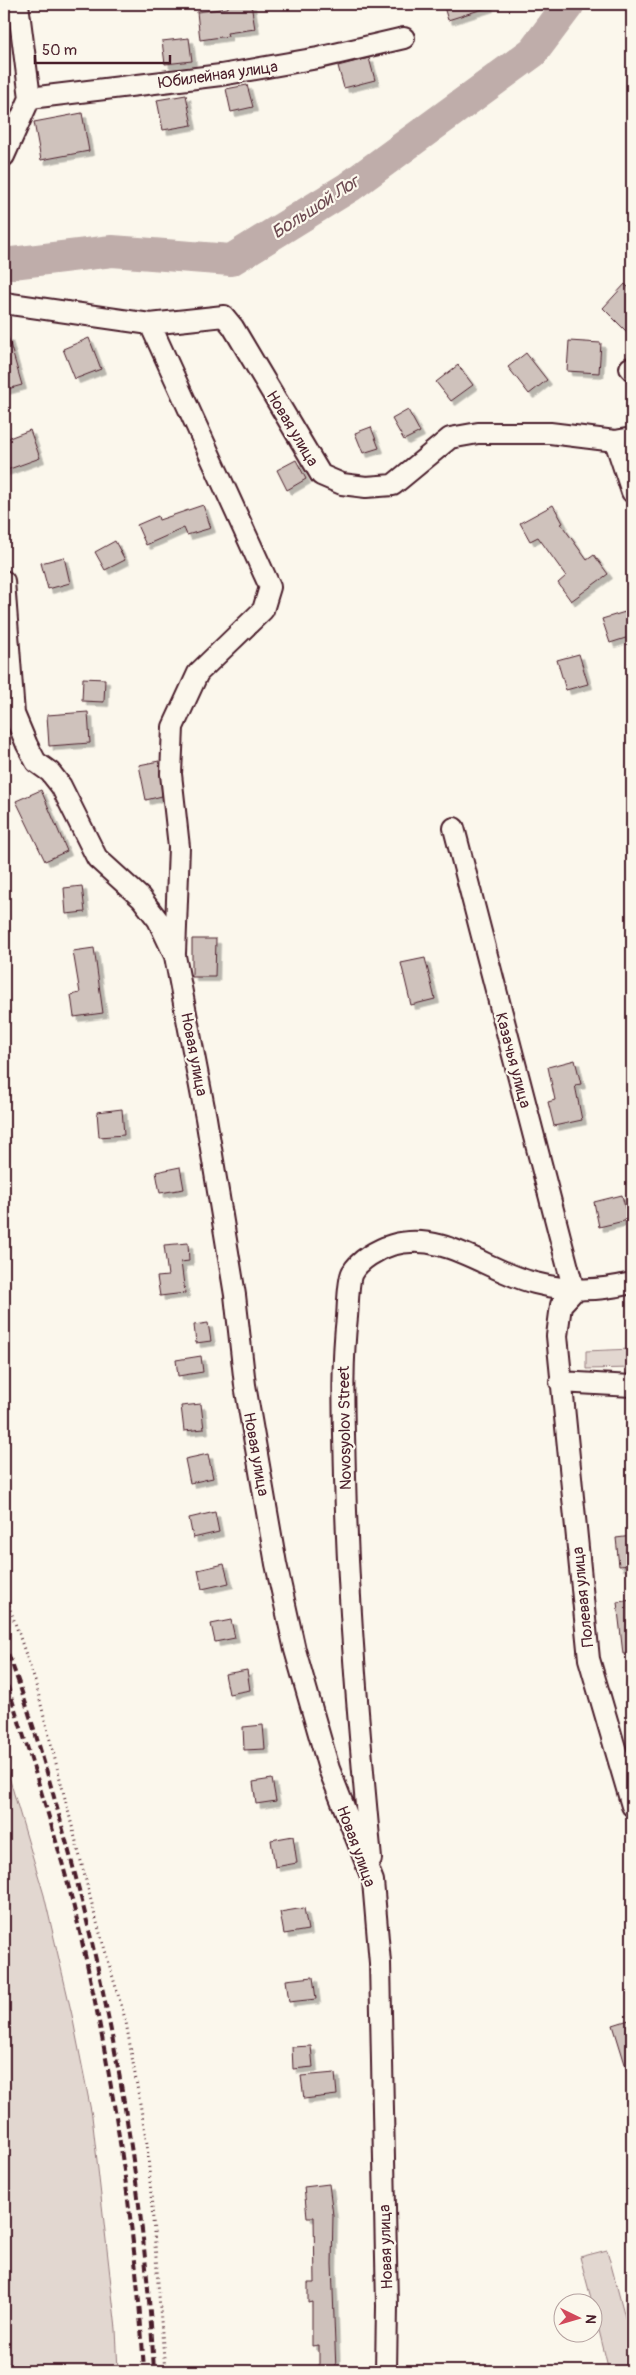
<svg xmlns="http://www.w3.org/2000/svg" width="636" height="2375" font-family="Pangolin,sans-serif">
<defs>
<filter id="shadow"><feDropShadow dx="4.5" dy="4.5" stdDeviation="0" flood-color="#0004"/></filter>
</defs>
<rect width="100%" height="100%" fill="#fbf7ec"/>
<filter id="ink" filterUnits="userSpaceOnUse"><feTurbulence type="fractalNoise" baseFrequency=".02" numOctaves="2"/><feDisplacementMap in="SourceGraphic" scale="10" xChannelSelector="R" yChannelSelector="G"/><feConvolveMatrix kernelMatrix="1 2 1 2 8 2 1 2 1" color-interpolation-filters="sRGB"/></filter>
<g filter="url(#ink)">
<path fill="#e2d7d0" stroke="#967b7e" d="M632,1349v19l-46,1v-18z
M4,1760l40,135 28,120 20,101 24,213 2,42h-114z
M607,2250l25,93v28h-23l-15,-61v-8h-2l-12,-45z"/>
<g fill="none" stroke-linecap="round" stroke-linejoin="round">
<path stroke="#bfadaa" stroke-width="32" d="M4,264l108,-13 119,9 118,-73 184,-135 36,-48"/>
</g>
<path fill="#cfc2bc" stroke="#4a1f2b" filter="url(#shadow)" d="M228,4h23l4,25 -28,4 1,3 -28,4 -3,-28 31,-4z
M443,4h45l1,3 -41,13z
M189,38l3,23 -27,3 -3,-23z
M369,58l6,22 -31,8 -6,-22z
M247,85l6,22 -22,5 -5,-23z
M186,95l6,30 -29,5 -6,-30z
M82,113l7,38 -48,9 -7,-38z
M625,284l7,7v46l-29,-29z
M8,337l14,48 -18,5v-52z
M89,338l12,31 -26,10 -12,-30z
M569,341l32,2 -2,30 -32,-2z
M526,353l21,27 -18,14 -21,-27z
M458,365l15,20 -22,16 -15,-19z
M408,410l12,22 -16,8 -12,-21z
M371,427l8,21 -16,5 -8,-20z
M30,430l10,28 -36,13v-31z
M296,460l10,19 -19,11 -10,-20z
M203,505l8,23 -24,7 -3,-7 -38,17 -9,-20 21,-9 1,4z
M553,505l10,18 -2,1 26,36 7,-5 14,19 -37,27 -13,-18 8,-7 -28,-39 -8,4 -10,-18z
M115,541l10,19 -20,10 -10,-18z
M64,557l6,26 -22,6 -7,-26z
M625,612l7,24 -22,7 -8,-24z
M579,654l9,30 -22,6 -9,-30z
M83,678l22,1 -1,23 -22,-1z
M88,712l2,31 -41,3 -2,-31z
M159,761l3,35 -16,4 -7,-35z
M41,790l26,61 -22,10 -29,-60z
M82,886l3,26 -19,2 -2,-26z
M192,939h24l-1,38h-23z
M94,948l9,65 -29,4 -3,-22 9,-2 -7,-42z
M425,958l10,41 -24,6 -10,-42z
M575,1060l6,24 -6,1 7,35 -28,6 -6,-24 7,-2 -7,-33z
M122,1109l2,26 -25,2 -2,-25z
M180,1167l4,22 -24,4 -4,-21z
M622,1195l6,25 -29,7 -5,-25z
M188,1243l1,18 -8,1 4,31 -25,3 -3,-19 11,-1 -4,-31z
M208,1323l3,18 -15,2 -2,-18z
M201,1356l2,16 -25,4 -2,-16z
M201,1404l3,25 -20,2 -3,-25z
M208,1454l5,24 -23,5 -5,-24z
M215,1512l4,20 -26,6 -4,-20z
M632,1536v29l-13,1 -3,-28z
M224,1564l5,19 -27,6 -4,-19z
M632,1600v53l-9,1 -6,-52z
M231,1620l4,18 -20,4 -4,-18z
M247,1670l3,20 -21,4 -4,-20z
M263,1725l2,24 -21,1 -1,-23z
M272,1779l4,22 -20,3 -3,-22z
M293,1836l4,27 -22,4 -4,-27z
M304,1908l4,22 -24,4 -4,-22z
M313,1977l3,22 -27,3 -3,-22z
M632,2019v57l-3,1 -16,-52z
M311,2046l2,21 -20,2 -1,-22z
M335,2073l2,22 -33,4 -3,-23z
M329,2184l4,31 -1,49 4,107 -17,-1v-25l-7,1v-44l-4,1v-20h7l-1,-66h-7l-3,-30z"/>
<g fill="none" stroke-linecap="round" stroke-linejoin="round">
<g stroke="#4a1f2b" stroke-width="24">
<path id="minor" d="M30,98l191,-23 97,-17 86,-20
M4,156l26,-58 -12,-94
M4,303l146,21 120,263 -7,23 -65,63 -25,54 -2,47 8,73 -4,106
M150,324l74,-8 9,11 88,148 21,9 24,3 27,-2 57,-47 28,-5h72l65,8 17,-3
M630,368l2,2
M615,441l17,51
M4,581l10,133 13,31 9,17 14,10 11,14 36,72 44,40 17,22 17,36 31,162 29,177 10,90 31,179 19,86 34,119 44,112 7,82 7,343 -1,65
M454,828l120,463 -13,14 -4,31 32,323 43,147
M560,1382l72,4
M371,1859c-12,-127 -23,-254 -26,-382 -1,-54 -4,-107 2,-160 1,-11 1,-36 5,-44 7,-13 26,-24 40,-28 52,-15 96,27 143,38 35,9 63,8 97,0"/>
</g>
<path stroke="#4a1f2b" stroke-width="3" stroke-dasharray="1 4" stroke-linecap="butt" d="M4,1591l31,90 60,235 31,106 21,122 18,227"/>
<use href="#minor" stroke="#fbf7ec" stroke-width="20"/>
<path stroke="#4a1f2b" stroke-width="4" stroke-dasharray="8 4" stroke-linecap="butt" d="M4,1643c25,64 44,131 62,198 48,173 78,351 88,530
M4,1675c26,81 53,162 73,245 35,148 58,300 67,451"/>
</g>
</g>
<g text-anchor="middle" stroke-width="4.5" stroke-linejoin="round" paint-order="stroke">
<g font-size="16" fill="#4a1f2b" stroke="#fbf7ec">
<text transform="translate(218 74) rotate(-8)" y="6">Юбилейная улица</text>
<text transform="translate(293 428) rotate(59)" y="6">Новая улица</text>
<text transform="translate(195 1054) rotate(79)" y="6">Новая улица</text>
<text transform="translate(514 1060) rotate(75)" y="6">Казачья улица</text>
<text transform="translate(344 1428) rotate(-91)" y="6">Novosyolov Street</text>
<text transform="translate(257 1454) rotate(80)" y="6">Новая улица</text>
<text transform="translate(582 1597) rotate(-96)" y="6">Полевая улица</text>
<text transform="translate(357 1846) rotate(70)" y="6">Новая улица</text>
<text transform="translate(385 2247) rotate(-92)" y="6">Новая улица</text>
</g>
<g font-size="18" font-style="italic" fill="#6d4a51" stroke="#fbf7ec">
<text transform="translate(315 207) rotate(-33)" y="6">Большой Лог</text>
</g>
</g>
<rect width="636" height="2375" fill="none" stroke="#fbf7ec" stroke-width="20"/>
<rect x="10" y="10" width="616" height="2355" fill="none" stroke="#4a1f2b" stroke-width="2" filter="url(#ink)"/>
<g transform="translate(578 2318) rotate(95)"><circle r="24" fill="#fbf7ec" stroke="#b4a19f"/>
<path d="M0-4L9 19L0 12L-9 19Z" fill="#d1495b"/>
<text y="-8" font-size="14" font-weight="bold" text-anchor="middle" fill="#4a1f2b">N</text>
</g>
<path d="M35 55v8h135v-8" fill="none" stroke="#4a1f2b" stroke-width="2.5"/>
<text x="42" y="55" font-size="15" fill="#4a1f2b" stroke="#fbf7ec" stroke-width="4" paint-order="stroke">50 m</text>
</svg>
